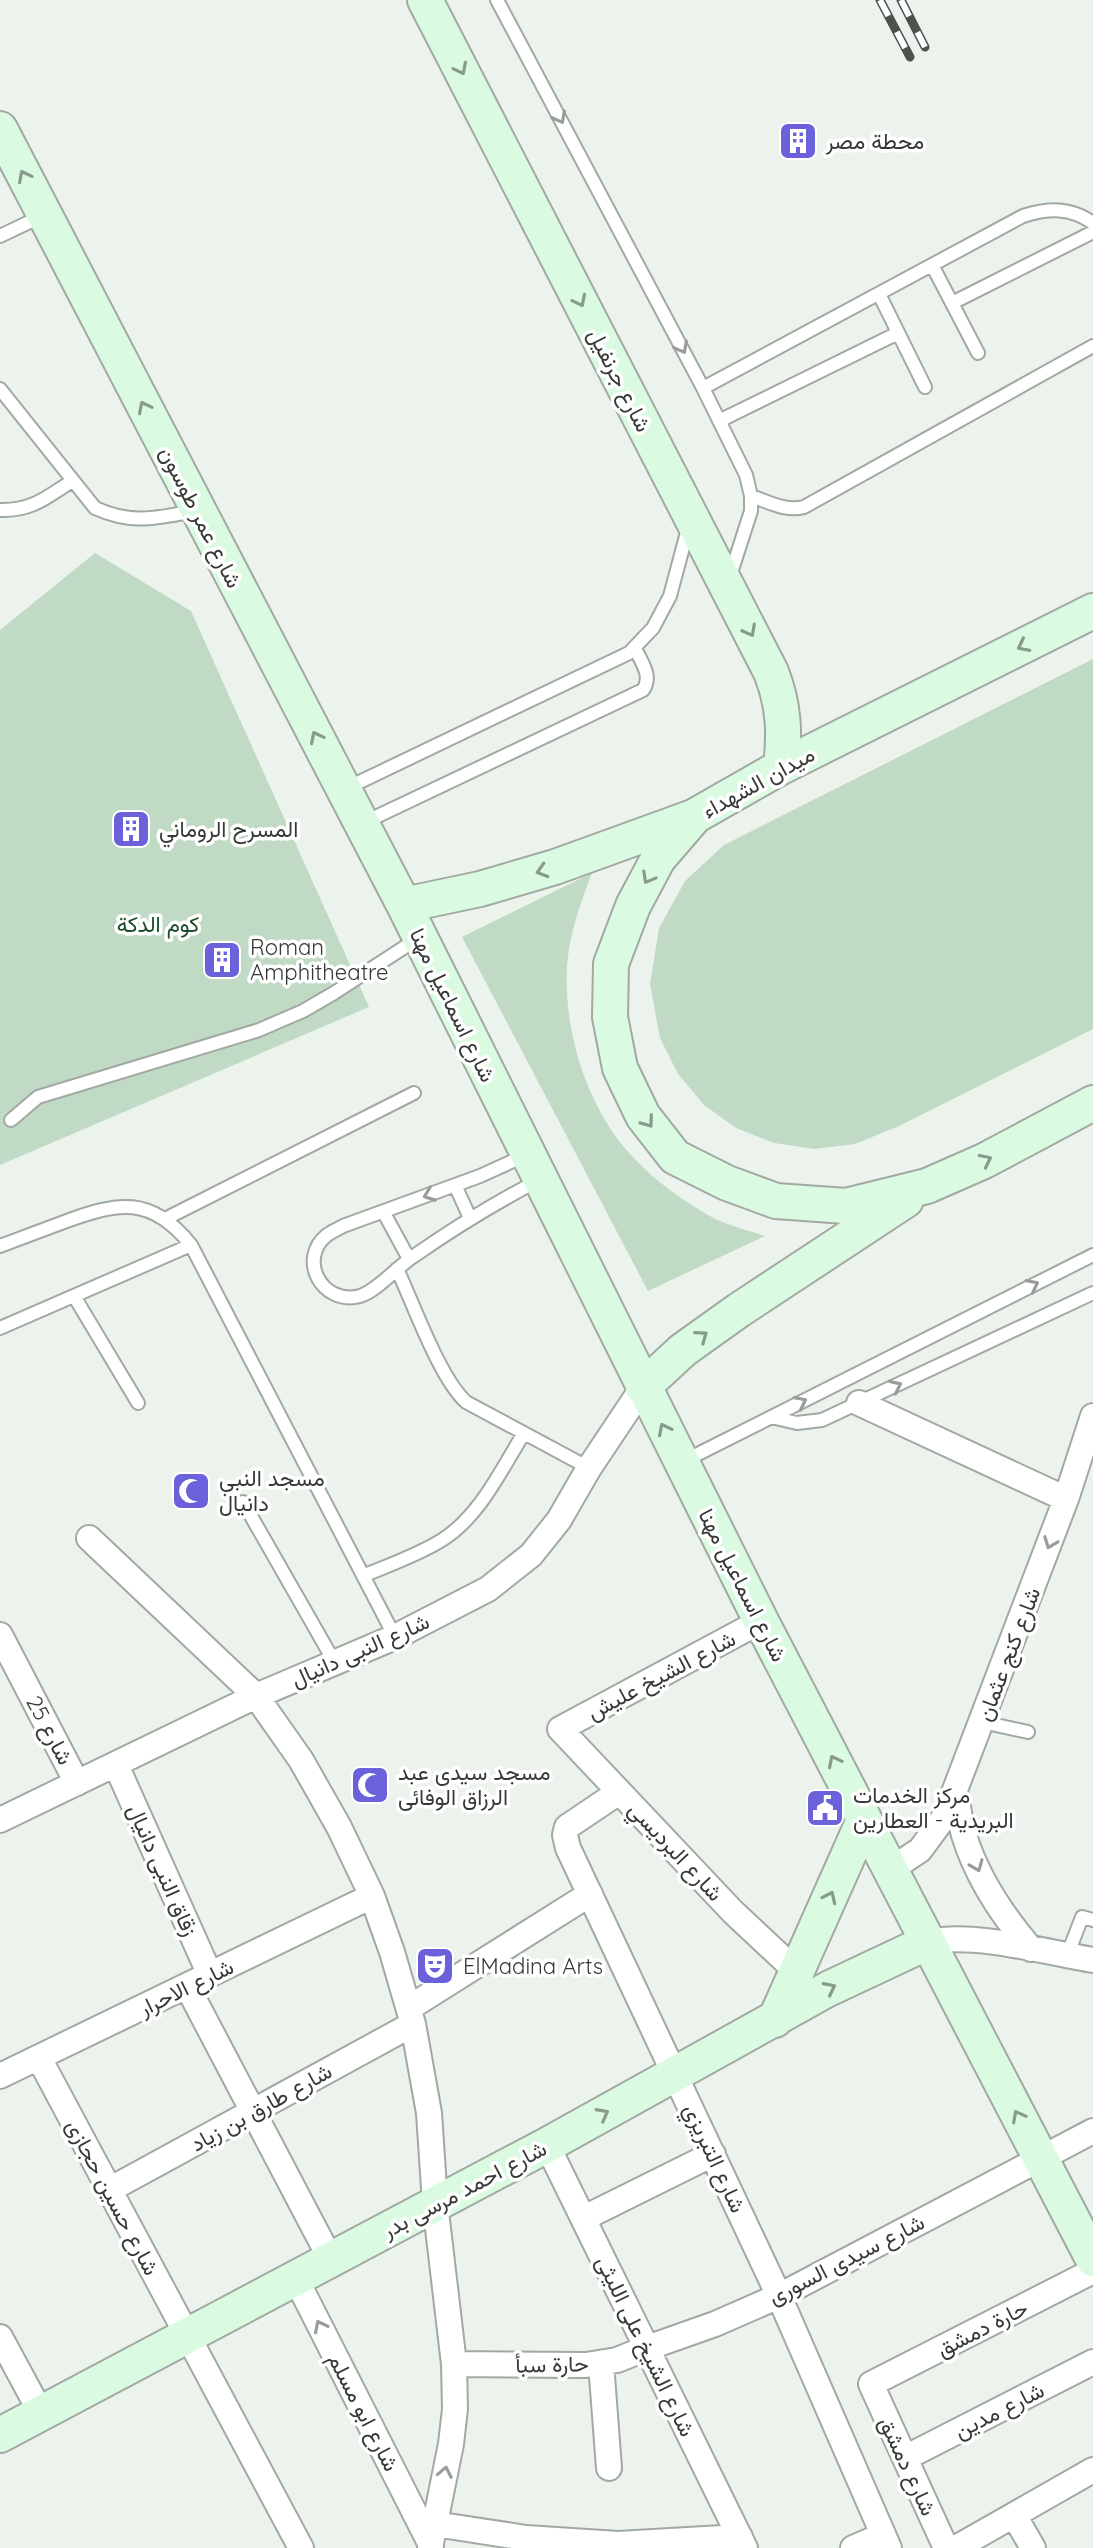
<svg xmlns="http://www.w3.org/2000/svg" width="1093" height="2548" font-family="Quicksand,Vazirmatn,sans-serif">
<rect width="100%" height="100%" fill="#ecf3ed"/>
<path fill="#c1dac5" d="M95,553l96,58 178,396 -369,158v-535z
M1093,659v370l-194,97 -44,18 -41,5 -40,-6 -38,-15 -32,-23 -26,-31 -18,-36 -10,-54 9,-56 26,-47 39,-36z
M592,873c-12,31 -23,61 -25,94 -3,62 17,130 56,179 23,28 54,51 85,69 17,10 39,15 57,21l-117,55 -186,-354z"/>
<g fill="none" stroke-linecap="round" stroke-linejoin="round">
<g stroke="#a2a9a3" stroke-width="16">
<path id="lane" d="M497,0l206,388 43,87 5,21v15l-21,65
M0,236l44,-21
M932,265l46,88
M879,294l46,93
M952,303l141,-71
M703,388l320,-172c26,-8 47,-9 70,7
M0,389l95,119c38,17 60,10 100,3
M719,421l179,-88
M751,496c18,6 35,16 53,11l289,-161
M0,510c32,1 47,-13 72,-29
M347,788l282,-135 24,-25 17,-32 19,-71
M363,823l280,-133c10,-14 -2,-28 -8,-42
M11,1120l27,-23 221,-67 44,-19 31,-18 83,-54
M524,1156l-44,20 -137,50c-5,3 -12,6 -16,9 -30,24 -5,71 33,61 17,-5 38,-30 54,-40 40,-28 81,-53 125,-76
M455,1185l15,33
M384,1213l25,46
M165,1219l249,-126
M0,1246c21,-8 43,-16 64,-24 54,-20 87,-27 127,23l204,392
M397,1269c17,36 42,108 69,133l123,66
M74,1296l64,107
M0,1328l191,-83
M771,1417l26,6 25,-3 271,-127
M684,1461l409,-206
M243,1502l92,161
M363,1576c26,-11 55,-21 79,-36 38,-24 59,-70 82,-107
M982,1722l46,10
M1067,1956l15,-39 11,3"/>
</g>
<g stroke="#a2a9a3" stroke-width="28">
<path id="street" d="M859,1403l207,96
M89,1538l167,158 45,64 38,67 33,69 20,56 21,72 16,89 6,90 19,161 1,45 -4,35 -21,104
M761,1621l-201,108 173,183 62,58
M0,1635l77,148
M116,1765l94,210
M955,1791c3,15 5,30 9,44 13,43 38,80 67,114
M619,1792l-52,35 -2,8 3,13 211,448 110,252
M0,1820l256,-124 139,-59 93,-48 43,-34 28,-35 30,-52 54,-81
M890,1870l30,-20 25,-34 121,-317 27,-83
M928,1942c48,-10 116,10 165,18
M187,1986l144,274
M409,2008l181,-114
M39,2058l262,490
M0,2076l372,-180
M547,2145l198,403
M109,2190l304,-166
M584,2218l129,-64
M296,2279l135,266
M0,2337l41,76
M601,2363l8,105
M454,2364l132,1 31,-5 30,-12 68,-24 64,-28 314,-165
M905,2458l188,-96
M1014,2515l19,33
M435,2524l91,14 92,6 122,-7
M853,2548l30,-13
M946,2548l-75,-164 222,-113
M956,2548l137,-78"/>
</g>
<g stroke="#a2a9a3" stroke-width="38">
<path id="secondary" d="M425,0l346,672c13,33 14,61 10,95
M0,129l404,776 357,716 332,638
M1093,611l-312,156 -86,49 -37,43 -25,47 -22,58 -1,53 10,51 23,48 32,41 52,26 49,18 70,5 81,-20 57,-25 109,-58
M404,905l76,-16 75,-22 138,-50
M643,1387l40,-37 56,-40 167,-110
M775,2020l89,-200
M0,2435l547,-290 281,-156 100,-47"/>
</g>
<use href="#lane" stroke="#fff" stroke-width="12"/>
<use href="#street" stroke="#fff" stroke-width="24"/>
<use href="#secondary" stroke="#dafbe2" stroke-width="34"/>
<g stroke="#4e524e" stroke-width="9">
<path id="rail" d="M880,0l30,57
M901,0l24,47"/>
</g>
<use href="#rail" stroke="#fff" stroke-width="6" stroke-dasharray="18" stroke-linecap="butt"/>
</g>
<defs><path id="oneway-chevron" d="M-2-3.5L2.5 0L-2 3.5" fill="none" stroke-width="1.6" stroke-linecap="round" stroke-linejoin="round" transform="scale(2)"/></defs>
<g stroke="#889a8c">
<use href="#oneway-chevron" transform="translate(461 69) rotate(63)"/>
<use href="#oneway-chevron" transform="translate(24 176) rotate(-117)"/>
<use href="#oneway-chevron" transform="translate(580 301) rotate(63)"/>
<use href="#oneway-chevron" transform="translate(144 407) rotate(-117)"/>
<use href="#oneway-chevron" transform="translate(750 631) rotate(62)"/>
<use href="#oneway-chevron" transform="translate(1023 646) rotate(153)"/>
<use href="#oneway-chevron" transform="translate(316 737) rotate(-117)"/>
<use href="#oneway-chevron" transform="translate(542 871) rotate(163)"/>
<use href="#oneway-chevron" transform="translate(648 878) rotate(119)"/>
<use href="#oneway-chevron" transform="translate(648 1122) rotate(54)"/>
<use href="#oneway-chevron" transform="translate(986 1160) rotate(-26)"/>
<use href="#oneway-chevron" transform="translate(702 1336) rotate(-36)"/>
<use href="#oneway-chevron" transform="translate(664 1429) rotate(-117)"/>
<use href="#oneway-chevron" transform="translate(834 1761) rotate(-117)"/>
<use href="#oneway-chevron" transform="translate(830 1897) rotate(-65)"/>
<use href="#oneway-chevron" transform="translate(830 1988) rotate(-27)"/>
<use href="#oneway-chevron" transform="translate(603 2114) rotate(-28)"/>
<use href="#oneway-chevron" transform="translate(1018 2116) rotate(-118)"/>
</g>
<g stroke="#9a9c9a">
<use href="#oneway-chevron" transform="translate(560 118) rotate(62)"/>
<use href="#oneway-chevron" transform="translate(682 348) rotate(62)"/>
<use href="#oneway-chevron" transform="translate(429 1195) rotate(159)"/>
<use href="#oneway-chevron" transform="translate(1033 1285) rotate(-27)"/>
<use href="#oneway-chevron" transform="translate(896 1386) rotate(-25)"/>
<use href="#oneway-chevron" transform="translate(801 1402) rotate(-27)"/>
<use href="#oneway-chevron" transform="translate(1050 1543) rotate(111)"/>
<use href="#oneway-chevron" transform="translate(977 1866) rotate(68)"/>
<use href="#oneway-chevron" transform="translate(320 2326) rotate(-117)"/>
<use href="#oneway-chevron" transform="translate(445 2472) rotate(-79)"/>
</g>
<defs>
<g id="building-square" transform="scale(2)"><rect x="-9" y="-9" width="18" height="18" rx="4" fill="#6b62db" stroke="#fff"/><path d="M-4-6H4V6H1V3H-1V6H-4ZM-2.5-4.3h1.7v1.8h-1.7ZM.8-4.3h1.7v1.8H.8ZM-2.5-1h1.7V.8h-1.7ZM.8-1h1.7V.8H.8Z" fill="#fff"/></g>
<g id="mosque-square" transform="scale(2)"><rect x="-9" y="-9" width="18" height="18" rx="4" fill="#6b62db" stroke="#fff"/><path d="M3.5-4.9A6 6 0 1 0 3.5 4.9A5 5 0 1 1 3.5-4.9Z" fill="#fff"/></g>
<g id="civic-square" transform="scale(2)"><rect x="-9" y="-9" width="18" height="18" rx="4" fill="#6b62db" stroke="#fff"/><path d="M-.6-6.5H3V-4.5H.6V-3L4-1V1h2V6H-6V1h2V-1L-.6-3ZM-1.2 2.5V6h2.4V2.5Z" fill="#fff"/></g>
<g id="theatre-square" transform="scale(2)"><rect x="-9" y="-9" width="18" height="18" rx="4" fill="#6b62db" stroke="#fff"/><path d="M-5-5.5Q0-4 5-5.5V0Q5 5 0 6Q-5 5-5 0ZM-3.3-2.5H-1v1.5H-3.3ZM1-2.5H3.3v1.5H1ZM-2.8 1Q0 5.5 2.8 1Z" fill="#fff"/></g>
</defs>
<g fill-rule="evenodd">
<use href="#building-square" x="798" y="141"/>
<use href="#building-square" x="131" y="829"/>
<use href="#building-square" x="222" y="960"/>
<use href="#mosque-square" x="191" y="1491"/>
<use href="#mosque-square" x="370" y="1785"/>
<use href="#civic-square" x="825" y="1808"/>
<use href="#theatre-square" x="435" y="1966"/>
</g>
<g text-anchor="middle" stroke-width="7" stroke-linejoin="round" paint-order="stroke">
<g font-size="22" fill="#363936" stroke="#fff" text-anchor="start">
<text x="826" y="149">محطة مصر</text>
<text x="159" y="837">المسرح الروماني</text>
<text x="250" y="955">Roman<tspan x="250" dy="25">Amphitheatre</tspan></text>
<text x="219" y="1486">مسجد النبي<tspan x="219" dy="25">دانيال</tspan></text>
<text x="398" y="1780">مسجد سيدى عبد<tspan x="398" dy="25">الرزاق الوفائى</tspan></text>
<text x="853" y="1803">مركز الخدمات<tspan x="853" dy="25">البريدية - العطارين</tspan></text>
<text x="463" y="1974">ElMadina Arts</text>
</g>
<g font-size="22" fill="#363936" stroke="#fff">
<text transform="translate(620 380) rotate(63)" y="8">شارع جرنفيل</text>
<text transform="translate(201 517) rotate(63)" y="8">شارع عمر طوسون</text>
<text transform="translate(758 782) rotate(-29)" y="8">ميدان الشهداء</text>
<text transform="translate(453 1005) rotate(64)" y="8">شارع اسماعيل مهنا</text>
<text transform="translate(743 1585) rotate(63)" y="8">شارع اسماعيل مهنا</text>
<text transform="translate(360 1650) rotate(-24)" y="8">شارع النبى دانيال</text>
<text transform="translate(1008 1654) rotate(-69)" y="8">شارع كنج عثمان</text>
<text transform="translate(661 1675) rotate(-28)" y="8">شارع الشيخ عليش</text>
<text transform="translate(50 1730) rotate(62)" y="8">شارع 25</text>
<text transform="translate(676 1851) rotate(47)" y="8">شارع البرديسي</text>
<text transform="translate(163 1870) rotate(66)" y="8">زقاق النبى دانيال</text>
<text transform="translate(186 1987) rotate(-26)" y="8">شارع الاحرار</text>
<text transform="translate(261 2107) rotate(-29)" y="8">شارع طارق بن زياد</text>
<text transform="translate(715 2158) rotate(65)" y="8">شارع التبريزي</text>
<text transform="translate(464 2189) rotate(-28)" y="8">شارع احمد مرسى بدر</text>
<text transform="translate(113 2197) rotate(62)" y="8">شارع حسين حجازى</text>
<text transform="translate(846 2259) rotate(-27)" y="8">شارع سيدى السورى</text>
<text transform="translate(982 2328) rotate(-27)" y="8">حارة دمشق</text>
<text transform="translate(646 2346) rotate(64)" y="8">شارع الشيخ على الليثى</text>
<text transform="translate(552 2364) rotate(-1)" y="8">حارة سبأ</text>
<text transform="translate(999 2410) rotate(-27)" y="8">شارع مدين</text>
<text transform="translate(364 2412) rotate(63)" y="8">شارع ابو مسلم</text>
<text transform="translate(908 2466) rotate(65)" y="8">شارع دمشق</text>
</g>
<g font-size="22" fill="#1c4b29" stroke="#fff">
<text x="158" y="932">كوم الدكة</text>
</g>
</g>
</svg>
